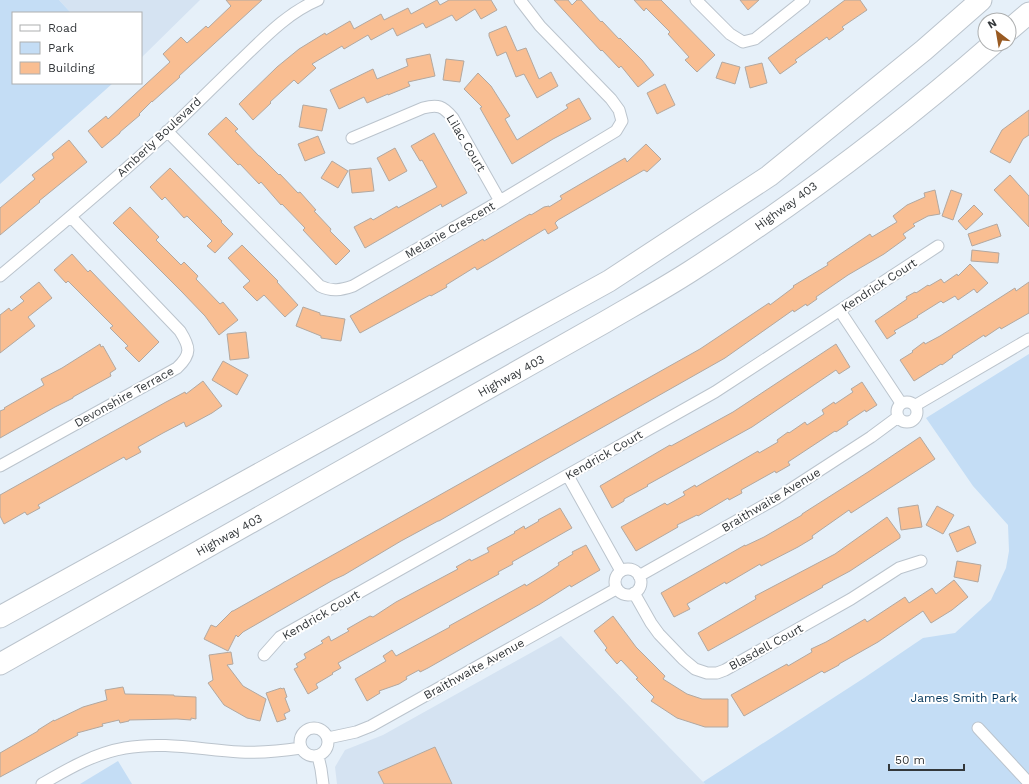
<svg xmlns="http://www.w3.org/2000/svg" width="1029" height="784" font-family="'Work Sans',sans-serif">
<rect width="100%" height="100%" fill="#e6f0f9"/>
<path fill="#d5e3f2" d="M59,0h141l-59,58v-45h-70z
M561,636l144,148h-368l-2,-17 10,-17 38,-15z"/>
<path fill="#c4ddf5" d="M0,0h59l12,13h-58v70h100l-113,101z
M1029,354v430h-324l-2,-2 161,-104 59,-40 32,-5 36,-33 15,-32 3,-17 -1,-26 -35,-39 -47,-68z
M118,761l14,23h-52z"/>
<path fill="#f9be92" stroke="#b2a8a0" d="M226,0h36l-83,76 1,1 -28,25v-1l-13,13 1,1 -20,17v1l-18,15 -14,-17 18,-15 2,3 62,-57 -7,-8 18,-17 6,6 19,-17 2,2 23,-22z
M437,0l3,5 9,-5h42l6,10 -16,9 -6,-10 -19,12 -4,-6 -26,13 -3,-5 -26,13 -4,-8 -22,12 -3,-5 -24,14 -2,-3 -30,18 4,4 -18,16 -4,-4 -24,22 1,1 -18,17 -14,-16 38,-37 22,-18 26,-16 1,2 24,-14 4,8 27,-15 3,6 24,-12 3,6z
M554,0h14l4,5 5,-5h4l20,22 1,-1 17,18 1,-1 22,22 12,15 -16,12 -17,-21 -2,2 -17,-18 -1,1z
M634,0h27l54,55 -18,17 -12,-12 4,-3 -21,-23 2,-2 -24,-24 -2,3z
M740,0h19l-11,10z
M845,0h15l7,10 -25,17 2,2 -15,11 -2,-3 -32,23 2,2 -17,12 -12,-16z
M506,26l11,25 9,-3 13,31 12,-7 7,14 -21,12 -13,-24 -8,3 -10,-25 -9,4 -8,-20v-3z
M430,54l5,22 -27,6 2,4 -22,9v-1l-21,9 -3,-6 -25,12 -9,-19 43,-21 4,10 31,-13 -2,-7z
M446,59l18,2 -4,21 -17,-2z
M722,62l18,5 -5,17 -19,-6z
M762,63l5,20 -17,5 -5,-21z
M478,73l13,13 19,30 -5,3 12,21 51,-32 -2,-3 13,-7 12,21 -38,20 -41,25 -32,-56 2,-1 -18,-18z
M665,84l10,21 -18,9 -10,-21z
M303,105l24,4 -5,22 -23,-4z
M1029,110v25l-6,4 -13,24 -20,-11 12,-22z
M226,117l12,12 -3,2 24,25h1l19,19 1,-1 18,19 2,-1 16,18 -2,1 17,18 -1,2 20,20 -14,14 -33,-35 2,-2 -23,-24 -1,1 -20,-23 -2,2 -19,-20 -2,1 -30,-31z
M434,133l33,60 -25,14 -1,-3 -76,44 -11,-21 17,-9 2,2 24,-14 1,2 39,-21 -15,-27 -2,1 -9,-15z
M318,136l7,17 -20,8 -7,-17z
M69,140l18,22 -48,39 1,1 -40,33v-27l35,-29 -3,-4 22,-17 -2,-4z
M646,144l15,15 -14,13 -3,-2 -86,50 -3,3 3,5 -10,6 -3,-5 -51,31 -17,10 -2,-3 -29,18 1,2 -16,9 -1,-1 -70,38 -10,-17 133,-77 1,2 46,-27 1,1 13,-8 5,-1v1l13,-8 -2,-3 65,-38 2,4z
M395,148l12,23 -18,10 -12,-23z
M332,161l16,10 -10,17 -17,-10z
M170,168l52,53 -1,1 12,12 -18,19 -8,-7 5,-5 -25,-25 -3,2 -19,-21 -3,3 -12,-13z
M371,168l3,23 -22,2 -3,-23z
M1010,175l19,21v31l-35,-37z
M935,190l5,24 -12,2 -15,8 2,2 -12,8 3,4 -22,16 -36,21 -32,22 1,2 -10,7 -1,-2 -12,8 -1,-2 -68,48 -182,103 -104,60h-1l-37,20 -57,34 -11,5 -90,52 -5,5 -2,-2 -8,16 -24,-12 7,-14 5,2 16,-16h1l16,-9 451,-253 69,-46 1,2 24,-18 -1,-1 35,-21 -1,-2 43,-29 2,3 25,-15 -4,-6 14,-11 18,-8 -1,-4z
M951,190l11,4 -9,26 -11,-4z
M974,205l9,9 -17,16 -8,-9z
M130,207l29,30 -3,3 25,25 3,-3 14,14 -2,3 24,25 3,-2 15,18 -19,15 -14,-19 -23,-24 -69,-69z
M997,224l4,12 -29,10 -4,-12z
M242,245l36,36 -1,1 21,23 -13,12 -21,-22 -7,6 -14,-14 7,-6 -22,-23z
M972,250l27,3 -1,10 -27,-2z
M72,254l16,18 2,-2 69,72 -20,20 -14,-14 3,-2 -18,-18 3,-2 -45,-45 -2,2 -12,-13z
M970,264l18,19 -11,10 -3,-4 -16,11 -3,-4 -12,7 -2,-2 -24,15 1,1 -24,14 2,2 -9,6 -12,-18 32,-22 -1,-2 9,-5 1,1 12,-8 1,1 12,-7 3,4 13,-9 1,2z
M39,282l13,16 -24,19 7,9 -35,27v-38l9,-7 2,3 13,-10 -4,-4z
M1029,282v31l-28,16 -1,-2 -15,10 -1,-2 -32,21 1,1 -11,8 -1,-1 -27,17 -14,-21 13,-8 -1,-1 12,-9 1,2 15,-8 75,-48 1,3z
M303,307l17,6v2l25,4 -4,22 -20,-3v-2l-25,-10z
M246,332l3,26 -19,2 -3,-26z
M100,344l1,3 2,-1 13,23 -6,4 1,3 -38,21v1l-18,9 -55,31v-27l5,-2 -1,-1 40,-23 -3,-6 21,-11z
M836,344l14,23 -11,7 -3,-4 -84,57 -105,58 1,1 -24,13v2l-12,7 -12,-22 70,-41 1,1 62,-34z
M223,361l25,14 -11,20 -25,-15z
M203,381l19,25 -10,7 -26,14 -2,-5 -21,11 -25,14 3,5 -15,8 -2,-3 -86,48 2,3 -13,7 -2,-3 -21,12 -4,-8v-21l166,-93 19,-10 1,2z
M862,382l15,23 -11,7 -1,-2 -18,12 1,2 -12,8 -1,-1 -47,31 2,3 -14,8 -1,-2 -34,19 1,3 -13,7 -1,-2 -30,18 -1,-1 -20,10 1,2 -42,24 -15,-24 44,-24 2,2 18,-10 -2,-3 12,-7 1,2 62,-36 1,2 19,-11 -1,-2 11,-8 1,1 16,-11 2,3 17,-11 -2,-4 12,-8 1,2 18,-12 -2,-3z
M920,437l15,22 -84,54 -2,-3 -37,26 1,2 -15,9 -37,19 -1,-2 -34,20 -1,-2 -38,22 3,5 -16,8 -13,-24 84,-48v1l19,-9 38,-22v-1l66,-42z
M918,505l4,22 -21,3 -3,-22z
M937,506l17,9 -11,19 -17,-9z
M560,508l12,20 -60,34 1,2 -15,8 1,2 -161,89 3,5 -9,5 1,1 -17,10 2,4 -10,6 -14,-25 4,-2 -2,-3 10,-6 -2,-4 19,-11 -2,-2 8,-5 2,5 18,-10 -2,-2 14,-8 9,-5 3,1 23,-15 62,-33 -2,-2 14,-8 1,2 18,-9 -2,-4 28,-15 -1,-1 10,-6 1,3 14,-8 -1,-1z
M887,517l13,18v3l-50,33 -28,15 1,1 -115,64 -10,-18 58,-34 -1,-3 80,-42z
M969,526l7,17 -19,9 -8,-18z
M586,545l14,25 -29,17 -1,-2 -30,19 -112,64 -8,4 -1,-2 -13,7 1,2 -8,5 -20,7 1,2 -13,8 -12,-22 31,-18 -3,-5 9,-6 4,6 54,-29 -1,-1 76,-42 1,2 18,-11 15,-10 -1,-2 15,-9 -1,-2z
M957,561l24,4 -3,17 -24,-5z
M954,580l14,17 -16,13 -21,13 -8,-12 -45,31 -39,22v1l-15,8 -2,-2 -78,45 -13,-21 56,-31 1,2 24,-14 -1,-3 15,-7 39,-23 2,3 38,-25 4,6 23,-15 4,6z
M613,616l23,31 29,29 -2,3 24,15 15,5h26v28h-23l-28,-9 -26,-17 3,-4 -18,-18 2,-1 -17,-18 -4,4 -12,-14 2,-2 -13,-17z
M231,652l2,12 -6,1 16,21 23,13 -6,22 -13,-3 -23,-13 -16,-22 5,-3 -4,-25z
M123,687l2,7 49,1v1l22,1v22l-5,-1v2l-14,-1 -48,1v1l-9,2 -1,-3 -17,4 1,2 -26,7 1,2 -78,42v-24l38,-22v-1l16,-10v1l29,-14 24,-7 -2,-10z
M281,688l1,1 2,-1 3,9 -2,1 5,13 -6,3 2,5 -9,3 -11,-29z
M435,747l17,37h-68l-6,-12z"/>
<g fill="none" stroke-linecap="round" stroke-linejoin="round">
<g stroke="#bbc4cd" stroke-width="13">
<path id="street" d="M696,0l34,34 13,8 12,-3 49,-39
M167,131l153,155c12,6 21,4 33,0l147,-85 116,-70 6,-10 -3,-11 -8,-11 -71,-73 -20,-26
M352,138l71,-30c15,-4 20,-2 30,10l47,83
M0,276c57,-48 114,-95 168,-145 24,-23 48,-47 72,-70 24,-23 47,-48 78,-61
M840,311l61,92
M897 412a10 10 0 1 1 20 0a10 10 0 1 1-20 0Z
M916,405l113,-66
M0,466l177,-98c15,-14 13,-21 3,-37l-109,-114
M568,476l53,95
M615 582a13 13 0 1 1 26 0a13 13 0 1 1-26 0Z
M639,576l138,-78 94,-61 27,-20
M634,593l17,30 8,11 24,25 12,10 12,4h10l8,-3 126,-71 48,-31 22,-7
M264,655l16,-18 435,-245 223,-146
M300 742a14 14 0 1 1 28 0a14 14 0 1 1-28 0Z
M978,728l51,55
M328,738l28,-6 15,-6 245,-137
M318,756l3,13 2,15
M42,784c26,-15 53,-31 83,-36 39,-7 77,2 115,4 21,1 41,-1 61,-4"/>
</g>
<g stroke="#bbc4cd" stroke-width="23">
<path id="highway" d="M1009,30l20,-17
M0,617l609,-336 160,-105 155,-126 57,-50
M0,664l605,-342c29,-17 58,-33 86,-51 106,-68 207,-144 302,-227"/>
</g>
<use href="#street" stroke="#fff" stroke-width="11"/>
<use href="#highway" stroke="#fff" stroke-width="21"/>
</g>
<g text-anchor="middle" stroke-width="4" stroke-linejoin="round" paint-order="stroke">
<g font-size="12" fill="#33373a" stroke="#fff">
<text transform="translate(159 137) rotate(-43)" y="4">Amberly Boulevard</text>
<text transform="translate(466 143) rotate(59)" y="4">Lilac Court</text>
<text transform="translate(786 206) rotate(-36)" y="4">Highway 403</text>
<text transform="translate(450 230) rotate(-30)" y="4">Melanie Crescent</text>
<text transform="translate(879 285) rotate(-33)" y="4">Kendrick Court</text>
<text transform="translate(511 376) rotate(-29)" y="4">Highway 403</text>
<text transform="translate(124 397) rotate(-29)" y="4">Devonshire Terrace</text>
<text transform="translate(604 455) rotate(-30)" y="4">Kendrick Court</text>
<text transform="translate(771 500) rotate(-31)" y="4">Braithwaite Avenue</text>
<text transform="translate(229 535) rotate(-29)" y="4">Highway 403</text>
<text transform="translate(321 615) rotate(-30)" y="4">Kendrick Court</text>
<text transform="translate(766 647) rotate(-29)" y="4">Blasdell Court</text>
<text transform="translate(474 669) rotate(-29)" y="4">Braithwaite Avenue</text>
</g>
<g font-size="12" fill="#003359" stroke="#fff">
<text x="964" y="702">James Smith Park</text>
</g>
</g>
<rect x="12" y="12" width="130" height="72" fill="#ffffff" stroke="#adafb0"/>
<rect x="20" y="25" width="20" height="6" fill="#ffffff" stroke="#adafb0"/>
<text x="48" y="32" font-size="12" fill="#33373a">Road</text>
<rect x="20" y="42" width="20" height="12" fill="#c4ddf5" stroke="#adafb0"/>
<text x="48" y="52" font-size="12" fill="#33373a">Park</text>
<rect x="20" y="62" width="20" height="12" fill="#f9be92" stroke="#adafb0"/>
<text x="48" y="72" font-size="12" fill="#33373a">Building</text>
<g transform="translate(997 32) rotate(329)"><circle r="19" fill="#ffffff" stroke="#adafb0"/>
<path d="M0-3L7 15L0 10L-7 15Z" fill="#995a22"/>
<text y="-6" font-size="11" font-weight="bold" text-anchor="middle" fill="#33373a">N</text>
</g>
<path d="M889 764v6h75v-6" fill="none" stroke="#33373a" stroke-width="2"/>
<text x="895" y="764" font-size="12" fill="#33373a" stroke="#ffffff" stroke-width="3" paint-order="stroke">50 m</text>
</svg>
